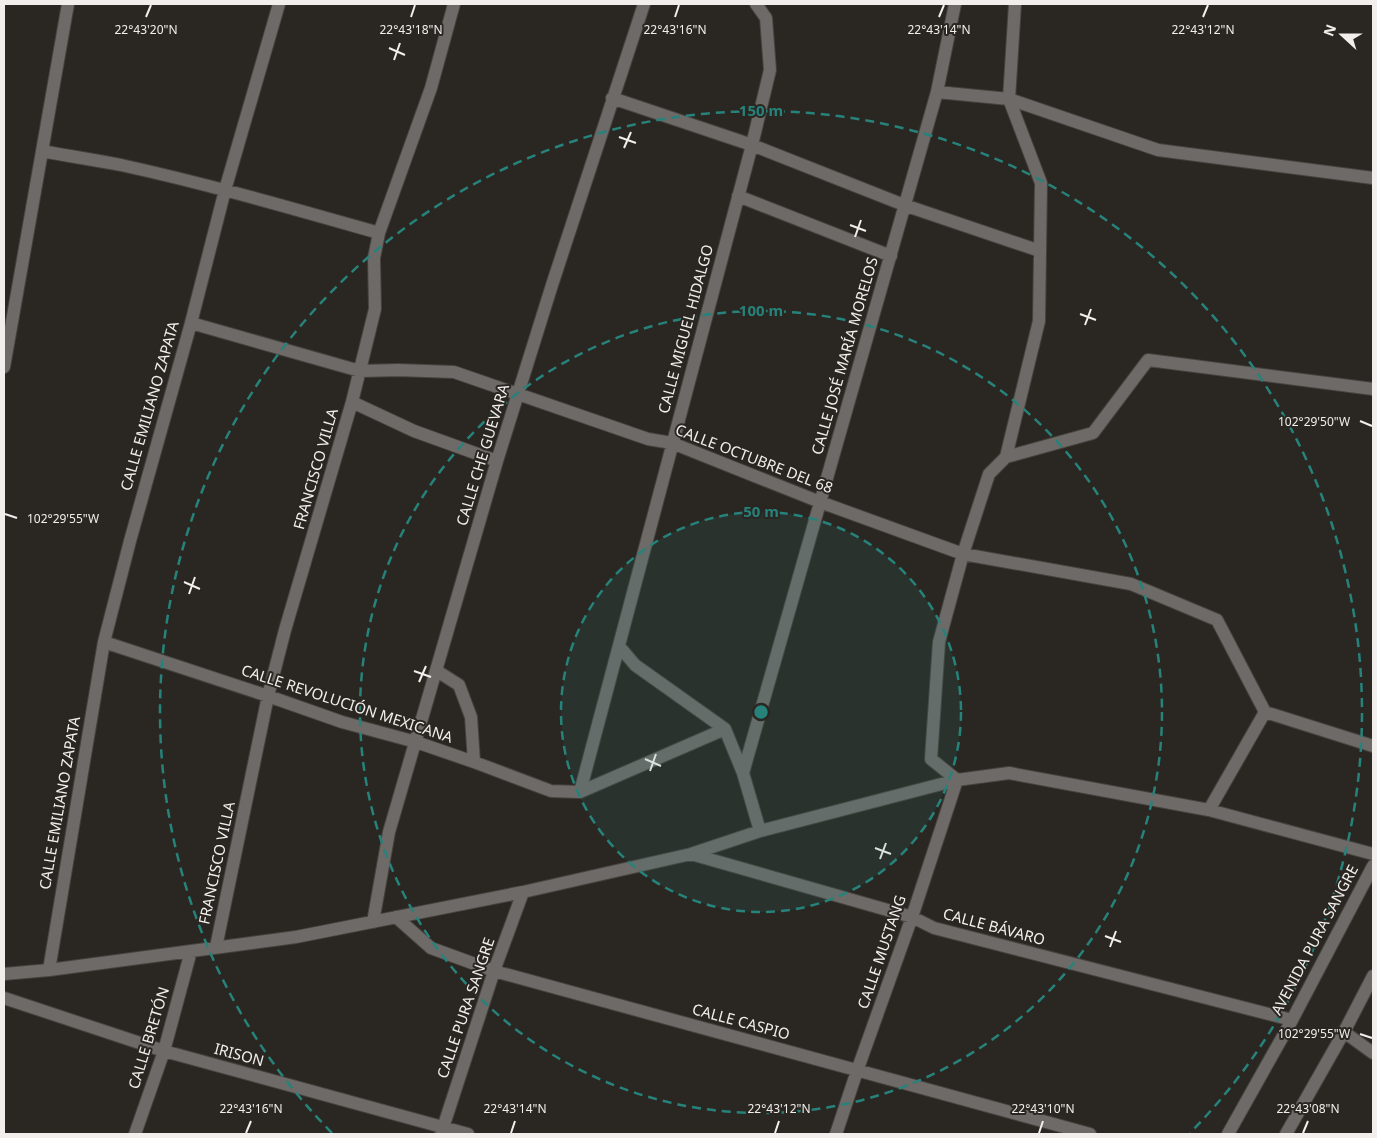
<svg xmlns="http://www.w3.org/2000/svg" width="1377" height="1138" font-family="'Noto Sans',sans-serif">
<rect width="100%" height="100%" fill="#2a2722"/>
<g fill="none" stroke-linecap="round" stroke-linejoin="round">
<g stroke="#46433e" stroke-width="14">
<path id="street" d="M937,92l72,7 149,51 215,28
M612,98l140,47 152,60 136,46
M42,151c26,5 53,9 79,14 87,19 173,44 258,68
M738,196l153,60
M191,323l169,48 38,-1 56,2 194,67 24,4 148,59 143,52 168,30 86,36 48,92 -56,98
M4,367l64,-363
M352,402l62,29 83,30
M1006,457l33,-136 2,-138 -32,-84 6,-95
M104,642l164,54 74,26 74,20 58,20 77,29 29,1 145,-63
M619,646l16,19 90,64 18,44 17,58
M437,671l22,14 12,32 3,45
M1265,712l108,34
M743,773l194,-681 18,-88
M580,792l172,-647 18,-75 -4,-52 -10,-14
M691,854l221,63 22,11 358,92
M396,917l35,31 63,23 596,163
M373,922l16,-90 108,-371 55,-176 92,-281
M216,947l52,-251 17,-66 67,-228 23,-93 -1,-51 5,-25 52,-145 23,-84
M49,970l55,-328 26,-101 61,-218 34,-133 54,-186
M4,974l45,-4 247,-33 227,-45 168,-38 69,-23 197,-51 52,-7 200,37 164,44
M4,998l160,53 304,83
M1344,1032l29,21
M135,1134l29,-83 27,-100
M441,1134l53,-163 29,-79
M836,1134l21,-63 55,-154 45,-137 -26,-21 8,-117 24,-88 26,-80 17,-17 87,-24 55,-73 225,29
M1228,1134l64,-114 81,-154
M1286,1134l58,-102 29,-56"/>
</g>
<use href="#street" stroke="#6d6a68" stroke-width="12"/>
</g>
<path fill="none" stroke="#f1eeeb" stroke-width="2" d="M146,17l5,-12M411,17l4,-12M675,17l4,-12M939,17l5,-12M1203,17l5,-12M389,48l16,7M394,60l6,-17M619,137l17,6M624,148l7,-16M850,225l16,6M855,237l6,-17M1080,314l16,6M1085,325l6,-16M1360,421l12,5M5,514l12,4M184,582l16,7M189,594l6,-17M414,671l17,6M419,682l7,-16M645,759l16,7M650,771l6,-17M875,848l16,6M880,859l6,-16M1105,936l16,6M1110,947l6,-16M1360,1034l12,4M246,1133l5,-12M511,1133l4,-12M775,1133l4,-12M1039,1133l4,-12M1303,1133l5,-12"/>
<circle cx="761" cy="712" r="200" fill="#26827a" fill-opacity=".12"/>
<g fill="none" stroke="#26827a" stroke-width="2.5" stroke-dasharray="9 6">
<circle cx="761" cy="712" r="200"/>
<circle cx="761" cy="712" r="401"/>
<path d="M332 1133A601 601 0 1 1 1190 1133"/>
</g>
<g text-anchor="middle" stroke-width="4" stroke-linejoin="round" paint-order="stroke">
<g font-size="15" fill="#f1eeeb" stroke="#2a2722">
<text transform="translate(686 329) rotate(-75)" y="5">CALLE MIGUEL HIDALGO</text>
<text transform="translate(845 356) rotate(-74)" y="5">CALLE JOSÉ MARÍA MORELOS</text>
<text transform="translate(150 406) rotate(-74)" y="5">CALLE EMILIANO ZAPATA</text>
<text transform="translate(483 455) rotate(-73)" y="5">CALLE CHE GUEVARA</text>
<text transform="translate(754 459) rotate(21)" y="5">CALLE OCTUBRE DEL 68</text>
<text transform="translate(316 469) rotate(-74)" y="5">FRANCISCO VILLA</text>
<text transform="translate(347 704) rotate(18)" y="5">CALLE REVOLUCIÓN MEXICANA</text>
<text transform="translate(60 803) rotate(-80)" y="5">CALLE EMILIANO ZAPATA</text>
<text transform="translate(217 863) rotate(-78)" y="5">FRANCISCO VILLA</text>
<text transform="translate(994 927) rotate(15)" y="5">CALLE BÁVARO</text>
<text transform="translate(1315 940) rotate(-62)" y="5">AVENIDA PURA SANGRE</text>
<text transform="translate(882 952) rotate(-71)" y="5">CALLE MUSTANG</text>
<text transform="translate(466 1008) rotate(-71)" y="5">CALLE PURA SANGRE</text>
<text transform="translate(741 1022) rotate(15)" y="5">CALLE CASPIO</text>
<text transform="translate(149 1038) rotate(-73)" y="5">CALLE BRETÓN</text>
<text transform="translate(239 1055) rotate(15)" y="5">IRISON</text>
</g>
</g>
<g font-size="12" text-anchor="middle" fill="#f1eeeb" stroke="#2a2722" stroke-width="4" stroke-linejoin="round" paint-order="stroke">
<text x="146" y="34">22°43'20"N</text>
<text x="411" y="34">22°43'18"N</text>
<text x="675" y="34">22°43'16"N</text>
<text x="939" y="34">22°43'14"N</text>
<text x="1203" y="34">22°43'12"N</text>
<text x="1314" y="426">102°29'50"W</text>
<text x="63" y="523">102°29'55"W</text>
<text x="1314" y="1038">102°29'55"W</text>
<text x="251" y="1113">22°43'16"N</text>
<text x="515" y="1113">22°43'14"N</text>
<text x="779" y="1113">22°43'12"N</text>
<text x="1043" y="1113">22°43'10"N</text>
<text x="1308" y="1113">22°43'08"N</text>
</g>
<circle cx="761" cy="712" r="8" fill="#26827a" stroke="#2a2722" stroke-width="2.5"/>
<g font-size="15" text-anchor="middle" font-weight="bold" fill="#26827a" stroke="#2a2722" stroke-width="4" stroke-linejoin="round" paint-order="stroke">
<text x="761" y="116">150 m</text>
<text x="761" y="316">100 m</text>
<text x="761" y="517">50 m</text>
</g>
<rect width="1377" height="1138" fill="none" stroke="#f1eeeb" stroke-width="10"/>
<g transform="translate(1342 35) rotate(291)" stroke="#2a2722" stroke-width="4" paint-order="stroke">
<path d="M0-4L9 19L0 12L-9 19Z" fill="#f1eeeb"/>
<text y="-8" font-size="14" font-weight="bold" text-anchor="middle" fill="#f1eeeb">N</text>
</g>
</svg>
